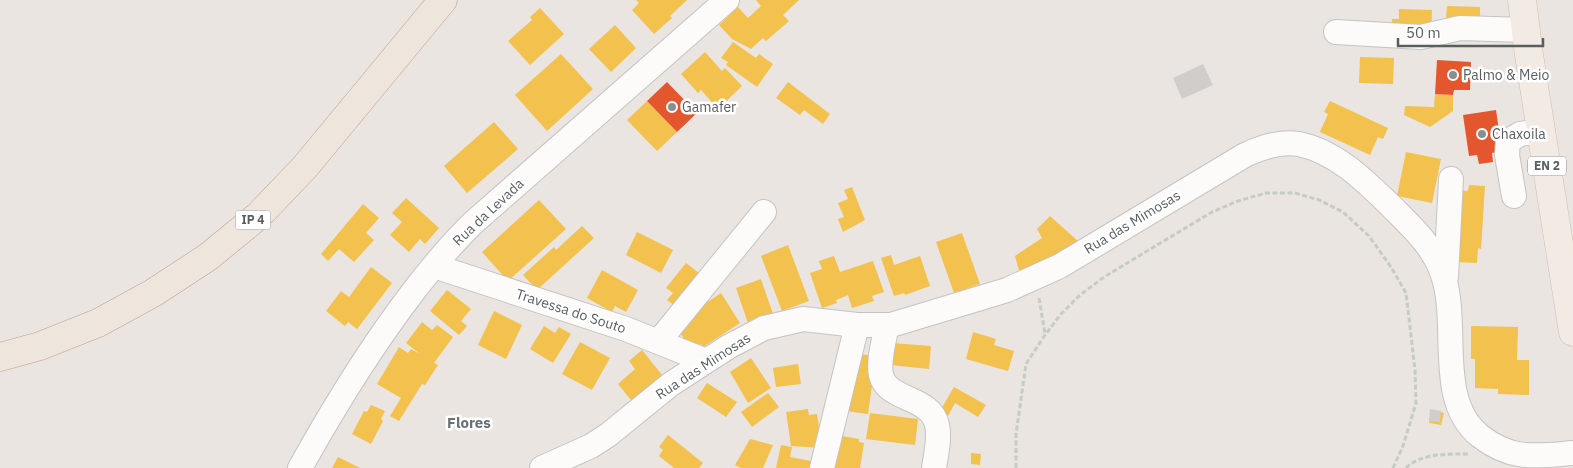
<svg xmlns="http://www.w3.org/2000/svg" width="1573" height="468" font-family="'IBM Plex Sans',sans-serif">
<rect width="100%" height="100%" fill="#eae5e0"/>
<path fill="#f2c14e" d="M636,0h51l-17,16 2,2 -18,16 -22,-24 7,-7z
M756,0h43l-16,15 6,6 -23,20 -3,-3 -12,11 -19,-10 -13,-14 19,-18 10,11 13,-12z
M1447,6l33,1v13l-34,-2z
M540,8l24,26 -34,31 -22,-24 24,-21 -2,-3z
M1399,9l33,1 -1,23 -40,-1 1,-13h7z
M615,25l21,23 -25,24 -22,-23z
M733,42l23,16 3,-4 14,10 -16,23 -31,-22 2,-3 -7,-4z
M705,52l17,19 3,-3 17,18 -24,23 -17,-19 -3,3 -17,-19z
M561,54l32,35 -46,42 -32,-36z
M1360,57l34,1 -1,26 -34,-1z
M788,82l42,32 -7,10 -19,-14 -4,5 -24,-17z
M1435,94l18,1v16l-20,14 -3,2 -26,-12 1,-9 29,1z
M647,101l30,31 -20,19 -30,-31z
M1330,101l58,27 -5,11 -5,-2 -8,18 -50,-23 8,-18 -4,-2z
M494,122l24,27 -51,44 -23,-27z
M1406,152l35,7 -9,44 -35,-7z
M1469,185l16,1 -4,63 -3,-1 -1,15 -19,-1 -4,-72 14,1z
M852,187l13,33 -22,12 -5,-13 6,-2 -6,-14 10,-4 -4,-9z
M406,198l33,30 -14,16 -5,-5 -11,13 -19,-17 12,-13 -10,-9z
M539,200l27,29 -58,52 -26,-29z
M363,204l16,14 -13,15 8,7 -20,22 -15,-13 -11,12 -7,-7z
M1050,216l29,26 -58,36 -6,-22 27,-18 -5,-9z
M582,226l12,12 -57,52 -14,-15 31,-28 2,3z
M637,232l36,18 -12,23 -35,-18z
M962,233l18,51 -26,9 -18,-51z
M788,245l21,56 -27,10 -21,-55z
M891,255l3,10 26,-9 10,30 -25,9 -1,-2 -10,3 -13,-38z
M834,256l6,16 33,-11 11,31 -12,4 2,5 -22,7 -4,-13 -12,5 1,3 -15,5 -12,-35 12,-4 -3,-8z
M686,263l18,14 -25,32 -12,-9 6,-7 -7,-5z
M371,267l21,16 -35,46 -9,-7 -3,4 -19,-15 15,-20 8,6z
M602,270l36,20 -12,22 -11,-6 -3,6 -25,-14z
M761,279l12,35 -25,9 -12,-35z
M447,290l24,19 -10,12 6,5 -8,9 -29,-24z
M721,293l19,30 -37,24 -2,-3 -6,4 -5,-7 -3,2 -9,-13 6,-12z
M494,311l28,14 -16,34 -28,-14z
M422,322l10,8 5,-5 16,12 -19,26 4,2 -13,20 -3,-1 -23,37 -9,-5 11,-18 -24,-14 22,-37 9,6 3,-4 9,5 -14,-11z
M544,326l11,7 4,-6 12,7 -18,29 -23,-14z
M1471,326l47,1 -1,33h12v35l-31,-1v-5l-23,-1v-29h-4z
M973,332l23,7 -2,6 20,6 -6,20 -42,-12z
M580,342l30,16 -18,32 -30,-16z
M892,343l39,3 -2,23 -39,-4z
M642,350l24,30 -31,25 -17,-21 17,-15 -6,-8z
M858,354l18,2 -8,58 -22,-3 2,-14h4z
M751,358l20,30 -23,15 -18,-31z
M798,364l3,20 -25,3 -3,-19z
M707,383l30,19 -11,15 -29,-19z
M954,387l32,18 -8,12 -23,-14 -7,13 -8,-5z
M768,393l11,14 -27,20 -11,-15z
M371,405l14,6 -4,8 2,2 -12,23 -19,-10 12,-23 3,1z
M808,409l1,6 8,-1 5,34 -31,-2 -5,-34z
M1431,410l13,3 -3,12 -12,-2z
M870,413l48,6 -3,26 -49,-6z
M668,435l35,28 -4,5h-25l-15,-12 4,-6 -4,-3z
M836,435l23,4v3l5,1 -4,25h-32z
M750,439l23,6 -10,23h-22l-6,-3z
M781,445l11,2 -2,10 26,5 -1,6h-39z
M971,453l10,1 -1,11 -9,-1z
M338,457l22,11h-28z"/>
<path fill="#e4572e" d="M1437,60l34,2 -1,28h-16l-1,5 -18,-1z
M667,82l30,31 -20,19 -30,-31z
M1496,110l6,41 -10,2 1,9 -14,2 -2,-9 -8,1 -6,-41z"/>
<path fill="#d1cdcb" d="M1203,64l10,21 -31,14 -9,-21z
M1430,409l11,2 -1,11 -11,-1z"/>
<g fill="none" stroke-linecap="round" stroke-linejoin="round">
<g stroke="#c3c4c3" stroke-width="26">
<path id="minor" d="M1336,32l85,5 39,-9 65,2
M1514,196l-7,-41 1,-14 12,-7 21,-3
M434,266l192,63 80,32
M1446,277l5,-98
M887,325c-3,16 -9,35 -6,50 6,26 50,21 56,50 3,13 -1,30 -3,43
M659,341l105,-129
M300,468c35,-63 72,-123 116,-180 18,-23 37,-46 58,-66l253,-222
M542,468l49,-22 17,-11 63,-51 57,-37 36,-19 39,-9 54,6h34l116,-35 53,-24 185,-111c17,-8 35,-14 54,-11 38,8 66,37 93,63 20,20 42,40 51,68 17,51 -8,125 37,161 32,25 56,20 93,17
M822,468l35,-143"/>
</g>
<g stroke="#d4bcac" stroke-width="29">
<path id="major" d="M1522,0l7,55 44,277"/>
</g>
<g stroke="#c0a18f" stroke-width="29">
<path id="highway" d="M0,357l40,-11 58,-23 55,-30 55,-36 50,-41 46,-48 139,-168"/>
</g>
<path stroke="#c4ccc5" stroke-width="3" stroke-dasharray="5 2.5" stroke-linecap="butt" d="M1039,298l6,36
M1016,468v-34l10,-70 19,-29 16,-21 19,-19 24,-18 108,-65 26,-11 28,-8h29l24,7 24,12 26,24 22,31 15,26 9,77 1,33 -13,43 -10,22
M1406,468c14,-15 44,-14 63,-14"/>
<use href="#minor" stroke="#fcfbfa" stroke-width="24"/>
<use href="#major" stroke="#f2ebe4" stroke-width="28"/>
<use href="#highway" stroke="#eee5dd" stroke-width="28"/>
</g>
<g fill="#8a8e8d" stroke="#fff" stroke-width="2">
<circle cx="1453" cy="75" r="5"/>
<circle cx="672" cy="107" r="5"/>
<circle cx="1482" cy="134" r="5"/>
</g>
<g text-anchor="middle" stroke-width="5" stroke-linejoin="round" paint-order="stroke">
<g fill="#fff" stroke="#898f90" stroke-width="1">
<rect x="1528" y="156.5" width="38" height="19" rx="4"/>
<rect x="235.5" y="210.5" width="35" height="19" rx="4"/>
</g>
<g font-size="12" font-weight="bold" fill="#575f61">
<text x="1547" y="170">EN 2</text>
<text x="253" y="224">IP 4</text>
</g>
<g font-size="14" fill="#575f61" stroke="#fff" text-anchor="start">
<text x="1463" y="80">Palmo &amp; Meio</text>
<text x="682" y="112">Gamafer</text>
<text x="1492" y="139">Chaxoila</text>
</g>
<g font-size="14" fill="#575f61" stroke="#fff">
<text transform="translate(488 212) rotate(-43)" y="5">Rua da Levada</text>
<text transform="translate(1132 222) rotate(-31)" y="5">Rua das Mimosas</text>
<text transform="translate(571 311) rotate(18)" y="5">Travessa do Souto</text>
<text transform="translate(703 366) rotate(-33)" y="5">Rua das Mimosas</text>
</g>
<g font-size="15" font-weight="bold" fill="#687173" stroke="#fff">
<text x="469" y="428">Flores</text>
</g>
</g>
<path d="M1398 38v8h145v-8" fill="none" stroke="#575f61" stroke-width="2.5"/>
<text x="1406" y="38" font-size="15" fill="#575f61" stroke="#ffffff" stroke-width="4" paint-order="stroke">50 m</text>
</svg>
